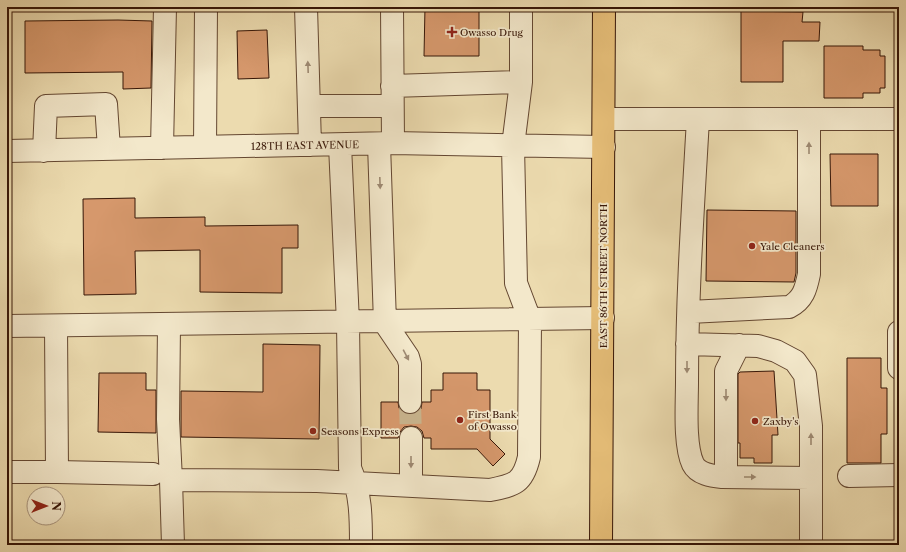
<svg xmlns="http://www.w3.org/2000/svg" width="906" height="552" font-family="'Libre Caslon Text',serif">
<rect width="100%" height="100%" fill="#ecdbaf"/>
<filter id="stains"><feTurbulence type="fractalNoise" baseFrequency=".005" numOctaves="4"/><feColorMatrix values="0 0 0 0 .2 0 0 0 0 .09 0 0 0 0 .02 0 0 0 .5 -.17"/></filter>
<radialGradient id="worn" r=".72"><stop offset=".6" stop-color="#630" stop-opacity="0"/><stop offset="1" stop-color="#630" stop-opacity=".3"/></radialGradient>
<path fill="#d6986c" stroke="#371607" d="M425,7h54v49h-55z
M741,11l62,1 -1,10h18l-1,19h-36v41h-42z
M118,20l34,1 -1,67 -28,1v-17l-98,1v-52z
M267,30l2,48 -31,1 -1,-48z
M824,46h39v4h17v6h5v32h-5v5h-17v5h-39z
M830,154h48v52h-47z
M135,198v20l70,-1v9l93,-1v23h-16v45l-82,-1v-42l-65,1 1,43 -52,1 -1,-96z
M707,210l89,1v62l-2,9 -88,-1z
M263,344l57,1 -1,94 -138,-2v-46l82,1z
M847,358h34v30h6v46h-6v29h-34z
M774,371l4,64h-6v28h-18v-5h-14v-15h-2v-69l2,-2z
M99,373h47v17h10v43l-58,-1z
M443,373h34v17h13v49l15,15 -12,12 -16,-17h-46v-11h-7l-2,-7 -5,-4 -6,-1 -7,1 -4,5 -2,6h-17v-36h17l1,6 4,5 7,1 6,-1 5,-4 1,-7h9v-12h12z"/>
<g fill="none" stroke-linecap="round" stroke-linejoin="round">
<path stroke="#c8b48d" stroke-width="22" stroke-dasharray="22 11" stroke-linecap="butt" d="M410,402l1,36"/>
<g stroke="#644731" stroke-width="24">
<path id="minor" d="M306,7l4,138
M392,7l1,136
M392,86l129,-4
M309,106h83
M604,119h295
M698,119c-5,88 -11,176 -11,263 0,22 -3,63 6,82 5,10 19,12 29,13l89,1
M379,144l6,179 23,34 2,7v38
M340,145l8,178 2,145c11,25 11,50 11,77
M205,147l1,-140
M162,148l3,-141
M7,151l386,-8 211,4
M44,151l2,-45 60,-2 3,45
M689,312l100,-5c14,-7 17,-18 20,-33v-155
M169,325l-1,94 3,61
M7,326l596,-8
M899,332v36
M687,344l71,2 18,5 19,10 10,14 6,51v119
M411,438v48
M7,472h50l-1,-146
M57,472l96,2
M849,476l50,-1
M726,477v-106l13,-26
M173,545l-2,-65 146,1 173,9c25,-5 33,-7 39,-33l1,-137 -14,-37 -3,-137 8,-64v-75"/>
</g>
<g stroke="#371607" stroke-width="24">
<path id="major" d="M601,545l3,-538"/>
</g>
<use href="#minor" stroke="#f3e8cb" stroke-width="22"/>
<use href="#major" stroke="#e6be78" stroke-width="22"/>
</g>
<defs><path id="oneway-solid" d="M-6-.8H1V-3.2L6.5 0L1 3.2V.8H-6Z"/></defs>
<g fill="#9e8a73">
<use href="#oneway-solid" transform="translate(308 67) rotate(-92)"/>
<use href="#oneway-solid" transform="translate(809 148) rotate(-90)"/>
<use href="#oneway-solid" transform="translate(380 183) rotate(88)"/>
<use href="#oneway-solid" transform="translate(406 355) rotate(62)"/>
<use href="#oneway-solid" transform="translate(687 367) rotate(90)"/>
<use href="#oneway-solid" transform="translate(726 395) rotate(90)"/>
<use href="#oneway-solid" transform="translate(811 439) rotate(-90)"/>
<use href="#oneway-solid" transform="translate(411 462) rotate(90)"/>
<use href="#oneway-solid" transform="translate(750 477)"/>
</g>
<g fill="#8f2418" stroke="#f3e8cb" stroke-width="1.5">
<path d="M450 26h4v4h4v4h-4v4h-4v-4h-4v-4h4z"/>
<circle cx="752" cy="246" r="4"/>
<circle cx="460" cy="420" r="4"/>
<circle cx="755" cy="421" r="4"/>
<circle cx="313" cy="431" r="4"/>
</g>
<g text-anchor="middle" stroke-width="3.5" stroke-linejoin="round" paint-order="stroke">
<g font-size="10" fill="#371607" stroke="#f3e8cb" text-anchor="start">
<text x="460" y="36">Owasso Drug</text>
<text x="760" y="250">Yale Cleaners</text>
<text x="468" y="418">First Bank<tspan x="468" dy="12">of Owasso</tspan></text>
<text x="763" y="425">Zaxby's</text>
<text x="321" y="435">Seasons Express</text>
</g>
<g font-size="10" fill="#371607" stroke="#f3e8cb">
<text transform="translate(305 145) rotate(-1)" y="4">128TH EAST AVENUE</text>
<text transform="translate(603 276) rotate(-90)" y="4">EAST 86TH STREET NORTH</text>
</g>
</g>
<rect width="906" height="552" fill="none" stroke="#ecdbaf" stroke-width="24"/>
<rect x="8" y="8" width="890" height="536" fill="none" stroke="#371607" stroke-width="2"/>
<rect x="12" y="12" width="882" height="528" fill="none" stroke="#371607"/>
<g transform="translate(46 506) rotate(90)"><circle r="19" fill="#f3e8cb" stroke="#a8947d"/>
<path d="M0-3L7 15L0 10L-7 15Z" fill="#8f2418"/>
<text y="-6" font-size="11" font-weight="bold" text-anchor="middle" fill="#371607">N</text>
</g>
<rect width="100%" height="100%" filter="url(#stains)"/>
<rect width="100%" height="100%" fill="url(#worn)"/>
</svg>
